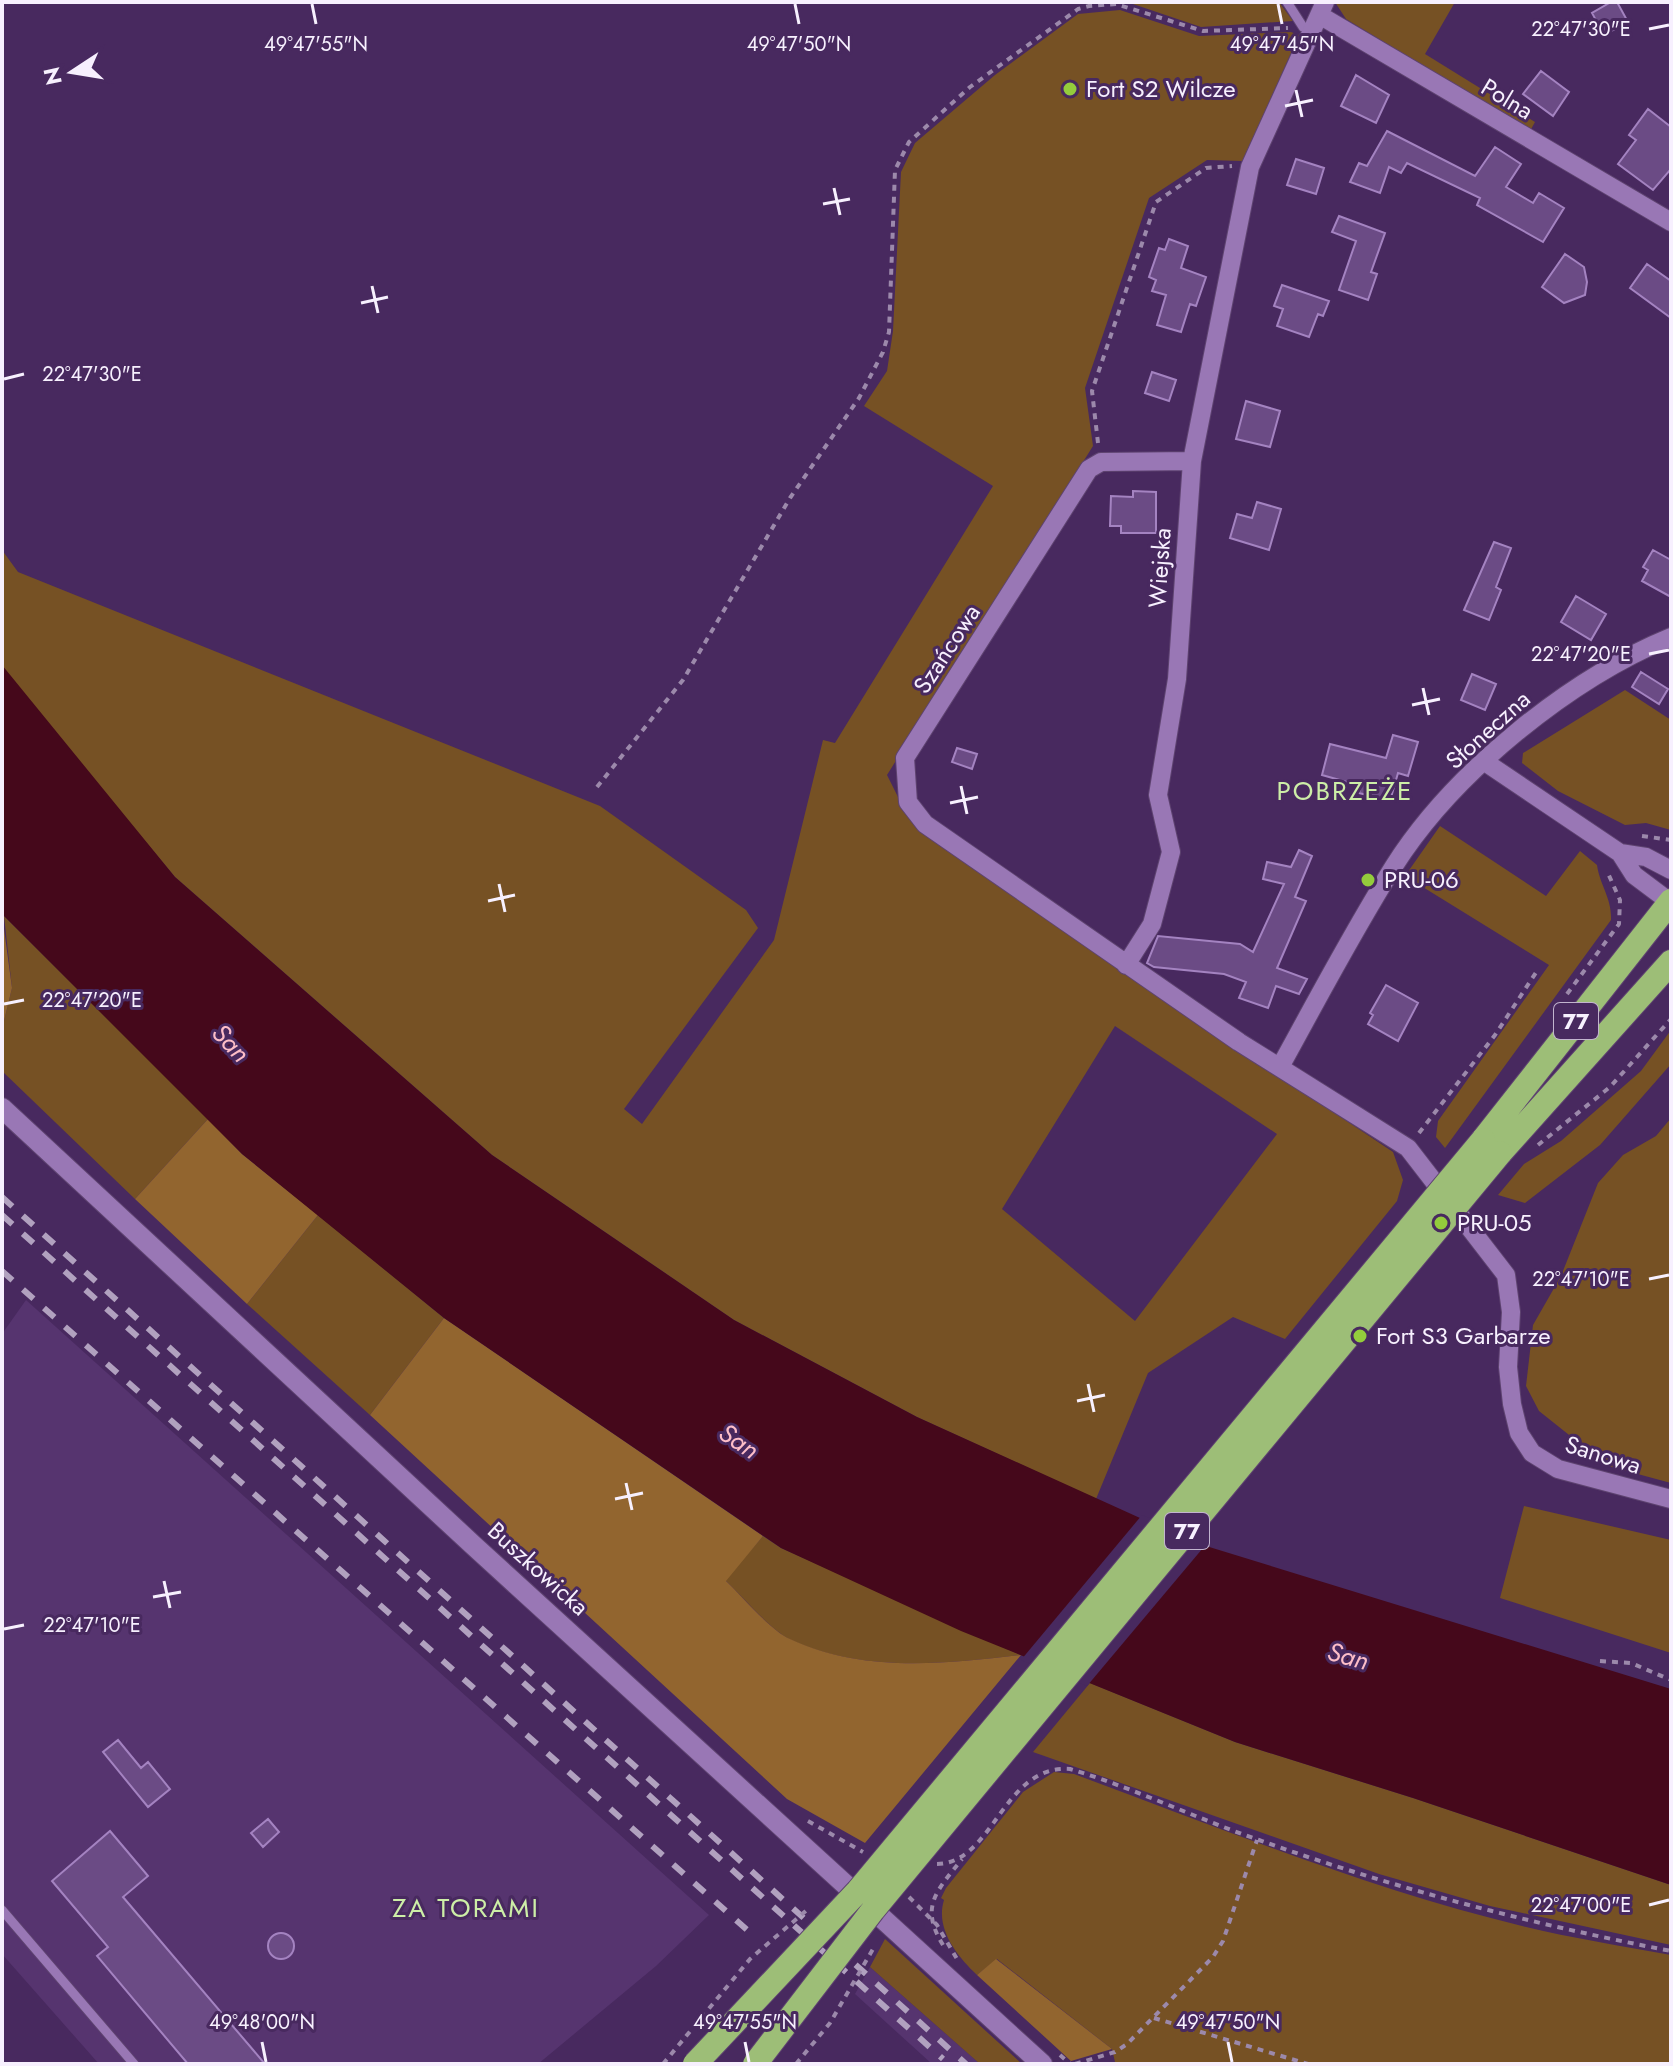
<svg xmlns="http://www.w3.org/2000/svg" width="1673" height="2066" font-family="Jost,sans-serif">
<rect width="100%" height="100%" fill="#48295f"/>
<path fill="#56346f" d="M26,1300l683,615 -53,51 -118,98h-439l-97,-110v-620z
M870,1967l110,97h-48l-77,-70z"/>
<path fill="#765124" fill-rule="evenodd" d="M1127,2h152l14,19 -92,6z
M1335,2h120l-30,52 110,68 -5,9 -184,-112z
M1120,10l79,26 92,-4 8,3 -56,126 -36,-1 -58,38 -64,190 8,58 -206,329 21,42 234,167 251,168 10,28 -6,21 -112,138 -52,-22 -85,56 -52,126 -179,-82 -183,-97 -242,-165 -317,-278 -161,-193 -12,-19v-115l16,22 582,234 146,104 12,18 -134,181 18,15 132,-184 49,-200 12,3 158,-257 -129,-80 23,-35 6,-40 8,-159 14,-29 80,-68 83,-61zM1115,1026l162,108 -142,187 -133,-112z
M1625,690l46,30v110l-25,-7 -21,2 -67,-34 -36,-28 1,-10z
M1440,826l106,70 34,-45 17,14c3,21 15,33 14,55l-166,228 -9,-11 2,-16 111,-156 -144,-89z
M4,916l204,203 -73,80 -133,-128v-42l10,-41z
M1671,1030v34l-71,81 -75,58 -27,-8 26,-31 37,-23 80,-70z
M1671,1118v365l-63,-17 -69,-55 -13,-25 7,-61 28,-49 37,-93 25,-28 33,-19z
M318,1215l126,103 -74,97 -123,-111z
M1524,1506l147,34v113l-171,-55z
M763,1536l18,12 240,107c-76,9 -160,18 -232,-16 -19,-10 -47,-43 -64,-59z
M1090,1683l145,59 178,56 258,87v60l-181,-39 -111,-32 -346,-122z
M1054,1772l20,2c148,55 295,115 448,152 49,12 100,20 149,29v109h-586l30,-2 -3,-13 -115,-90 -20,16c-20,-19 -42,-46 -33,-75l-3,-2 5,-10 77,-96z
M885,1939l137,125h-42l-110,-97z"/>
<path fill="#92652f" d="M2,914l10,74 -10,41z
M208,1119l34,35 76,61 -71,89 -112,-105z
M444,1318l319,218 -37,45c16,15 44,49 64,58 72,34 154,25 231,16l-156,188 -78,-44 -417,-384z
M996,1959l116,90 -41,12 -94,-86z"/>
<path fill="#45081b" d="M2,665l173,212 317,278 242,165 183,97 276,125 478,147v196l-258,-87 -178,-56 -274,-111 -180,-83 -337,-230 -202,-164 -240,-240z"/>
<path fill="#48295f" d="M1142,1515l66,27 -121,144 -66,-26z"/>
<path fill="#6b4b85" stroke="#a483c1" stroke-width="2" d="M1611,2h6l11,20 -24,13 -12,-22z
M1541,71l28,21 -16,24 -30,-22z
M1356,75l33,20 -13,28 -35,-17z
M1648,109l23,18v42l-18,21 -35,-26 18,-24 -7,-5z
M1387,131l88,45 20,-29 26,17 -15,23 27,16 6,-10 25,15 -21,34 -66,-37 3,-7 -73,-35 -6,10 -12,-6 -9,26 -30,-11 9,-19 8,3z
M1296,159l28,9 -8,26 -29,-9z
M1339,216l46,17 -14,39 6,2 -9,26 -29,-10 17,-49 -24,-9z
M1169,239l19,7 -7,22 25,9 -10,29 -6,-2 -9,28 -24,-7 9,-30 -14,-4 4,-11 -7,-3 10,-29 6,2z
M1565,254l19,13 3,15 -2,13 -21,8 -22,-16z
M1647,264l24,17v37l-41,-30z
M1282,285l47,16 -6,15 -5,-2 -9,23 -32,-11 6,-17 -9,-3z
M1152,372l24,8 -7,21 -24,-8z
M1246,401l34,10 -10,36 -34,-8z
M1133,491l23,1v41h-35v-7h-11l1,-30 22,1z
M1257,502l24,7 -12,41 -39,-12 7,-24 15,4z
M1494,542l17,6 -15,39 5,3 -12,30 -25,-10z
M1653,550l18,10v37l-29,-16 6,-11 -5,-3z
M1576,596l30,18 -15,26 -30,-18z
M1641,672l27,17 -9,15 -27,-17z
M1472,674l24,10 -11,26 -24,-10z
M1393,735l25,7 -10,34 -10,-3 -8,28 -31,-8 2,-7 -39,-11 8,-31 56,14z
M957,748l20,6 -5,15 -20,-7z
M1299,850l13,6 -17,41 11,4 -29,67 30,11 -8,15 -23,-8 -8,22 -29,-10 7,-16 -22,-8 -70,-7 -7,-4 11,-27 82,8 13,8 31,-68 -21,-5 4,-17 24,5z
M1386,985l32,18 -20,38 -30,-17 5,-9 -3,-2z
M118,1740l23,28 7,-6 22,27 -22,18 -45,-55z
M268,1819l11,13 -16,15 -12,-14z
M110,1831l38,45 -25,21 142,167h-77l-91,-108 11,-9 -56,-66z
M268 1946a13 13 0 1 1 26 0a13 13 0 1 1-26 0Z"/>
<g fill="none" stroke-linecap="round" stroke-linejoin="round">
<g stroke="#5e4370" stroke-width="11">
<path id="lane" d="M1287,2l16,25 10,3
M2,1910l132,154"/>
</g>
<g stroke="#5e4370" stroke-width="20">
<path id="street" d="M1321,16l350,206
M1192,461l-91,1 -12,7 -184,289 3,44 17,22 314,218 169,106 98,127 5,37 -3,55 4,37 7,29 13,20 26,16 113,30
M1485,762l135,91 14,22 36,27
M1620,853l26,4 25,13
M1126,965l26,-41 19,-72 -13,-57 19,-116 15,-218 58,-294 75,-165
M1280,1067c37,-67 73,-136 114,-201 59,-93 175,-187 277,-229"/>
</g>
<g stroke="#5e4370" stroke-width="22">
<path id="secondary" d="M2,1108l471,437 569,519"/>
</g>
<g stroke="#5e4370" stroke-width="26">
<path id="highway" d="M1483,1140l188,-239
M1500,1153l171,-191"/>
</g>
<path stroke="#9c89ab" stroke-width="4" stroke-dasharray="6 6" stroke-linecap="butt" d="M1098,443l-6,-52 64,-189 50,-34 26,-2
M597,787l86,-107 107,-182 69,-100 24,-46 6,-20 6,-162 14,-28 61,-55 108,-78 11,-3 27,-2 87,27 85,-3
M1642,836l29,4
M1567,994l52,-70 1,-24 -13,-29
M1419,1133l76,-98 42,-64
M1538,1145l72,-58 61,-68
M1600,1661l31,2 40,17
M808,1821l55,31
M937,1864c57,-1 66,-100 133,-95 64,19 125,49 189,71 134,48 272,84 412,111
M909,1897l28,28 20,34
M943,1945c-24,-39 -6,-54 19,-86
M1154,2018l154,46
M1060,2055l10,9
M1075,2064l40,-12 12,-8 86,-87 10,-16 34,-101"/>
<use href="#lane" stroke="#9977b5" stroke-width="9"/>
<use href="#street" stroke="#9977b5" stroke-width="18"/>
<use href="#secondary" stroke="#9977b5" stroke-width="20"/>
<use href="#highway" stroke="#9dbe77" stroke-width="24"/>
<path stroke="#b1a1bf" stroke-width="6" stroke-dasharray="14 14" stroke-linecap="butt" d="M2,1197l964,867
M2,1215l941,844
M2,1271l751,664"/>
<g stroke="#5e4370" stroke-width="26" stroke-linecap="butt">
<path id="highway-bridge" d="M695,2064l163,-173 625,-751
M755,2064l118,-154 627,-757"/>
</g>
<path stroke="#9c89ab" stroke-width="4" stroke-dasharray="6 6" stroke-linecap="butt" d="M663,2064l87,-105 58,-50
M796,2064l34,-41 43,-74"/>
<use href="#highway-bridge" stroke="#9dbe77" stroke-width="24"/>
</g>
<path fill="none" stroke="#f7f0fe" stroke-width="3" d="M312,4l4,20M795,4l4,20M1278,4l4,20M1649,29l20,-4M1296,90l6,27M1285,106l28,-6M834,188l6,27M823,204l27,-5M372,286l6,27M361,303l27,-6M4,379l20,-5M1649,654l20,-4M1423,688l6,27M1412,705l28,-6M961,786l6,28M950,803l28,-6M499,884l6,28M488,901l27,-6M4,1004l20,-4M1649,1279l20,-4M1088,1384l6,28M1077,1401l28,-6M626,1483l6,27M615,1499l28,-6M164,1581l6,27M153,1597l28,-5M4,1629l20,-4M1649,1905l20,-5M262,2042l4,20M745,2042l4,20M1228,2042l4,20"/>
<g fill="#94cc3c" stroke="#48295f" stroke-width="3">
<circle cx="1070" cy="89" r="8"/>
<circle cx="1368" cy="880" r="8"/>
<circle cx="1441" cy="1223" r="8"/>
<circle cx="1360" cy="1336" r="8"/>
</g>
<g text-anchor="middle" stroke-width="6" stroke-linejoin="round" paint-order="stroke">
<g fill="#48295f" stroke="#c2b4ce" stroke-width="2">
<rect x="1554" y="1003" width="44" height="36" rx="6"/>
<rect x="1165" y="1513" width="44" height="36" rx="6"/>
</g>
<g font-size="22" font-weight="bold" fill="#f7f0fe">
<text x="1576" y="1029">77</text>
<text x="1187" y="1539">77</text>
</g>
<g font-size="24" fill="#f7f0fe" stroke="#48295f" text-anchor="start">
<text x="1086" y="97">Fort S2 Wilcze</text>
<text x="1384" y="888">PRU-06</text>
<text x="1457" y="1231">PRU-05</text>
<text x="1376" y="1344">Fort S3 Garbarze</text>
</g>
<g font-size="24" fill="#f7f0fe" stroke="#48295f">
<text transform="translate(1507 99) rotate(31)" y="8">Polna</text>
<text transform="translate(1160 568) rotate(-86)" y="8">Wiejska</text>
<text transform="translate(947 649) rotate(-57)" y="8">Szańcowa</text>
<text transform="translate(1488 730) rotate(-42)" y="8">Słoneczna</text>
<text transform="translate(1603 1455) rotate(17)" y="8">Sanowa</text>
<text transform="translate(538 1569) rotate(42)" y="8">Buszkowicka</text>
</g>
<g font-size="26" letter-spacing="2" fill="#cdeea7" stroke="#48295f">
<text x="1345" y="800">POBRZEŻE</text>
<text x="466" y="1917">ZA TORAMI</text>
</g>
<g font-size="26" font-style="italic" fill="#fdbec8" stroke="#48295f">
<text transform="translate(231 1043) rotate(47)" y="9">San</text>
<text transform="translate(739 1441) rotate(34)" y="9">San</text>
<text transform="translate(1348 1656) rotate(15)" y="9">San</text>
</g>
</g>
<g font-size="20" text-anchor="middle" fill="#f7f0fe" stroke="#48295f" stroke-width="6" stroke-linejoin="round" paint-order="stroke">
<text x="1581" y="36">22°47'30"E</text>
<text x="316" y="51">49°47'55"N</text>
<text x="799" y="51">49°47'50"N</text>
<text x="1282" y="51">49°47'45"N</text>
<text x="92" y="381">22°47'30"E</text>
<text x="1581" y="661">22°47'20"E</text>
<text x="92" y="1007">22°47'20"E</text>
<text x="1581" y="1286">22°47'10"E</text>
<text x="92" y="1632">22°47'10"E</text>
<text x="1581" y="1912">22°47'00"E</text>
<text x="262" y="2029">49°48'00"N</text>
<text x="745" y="2029">49°47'55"N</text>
<text x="1228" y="2029">49°47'50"N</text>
</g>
<rect width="1673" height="2066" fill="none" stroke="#f7f0fe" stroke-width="8"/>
<g transform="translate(72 72) rotate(258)" stroke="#48295f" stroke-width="6" paint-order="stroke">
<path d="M0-6L14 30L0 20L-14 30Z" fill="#f7f0fe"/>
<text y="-12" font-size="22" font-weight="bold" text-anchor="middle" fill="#f7f0fe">N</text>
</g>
</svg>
